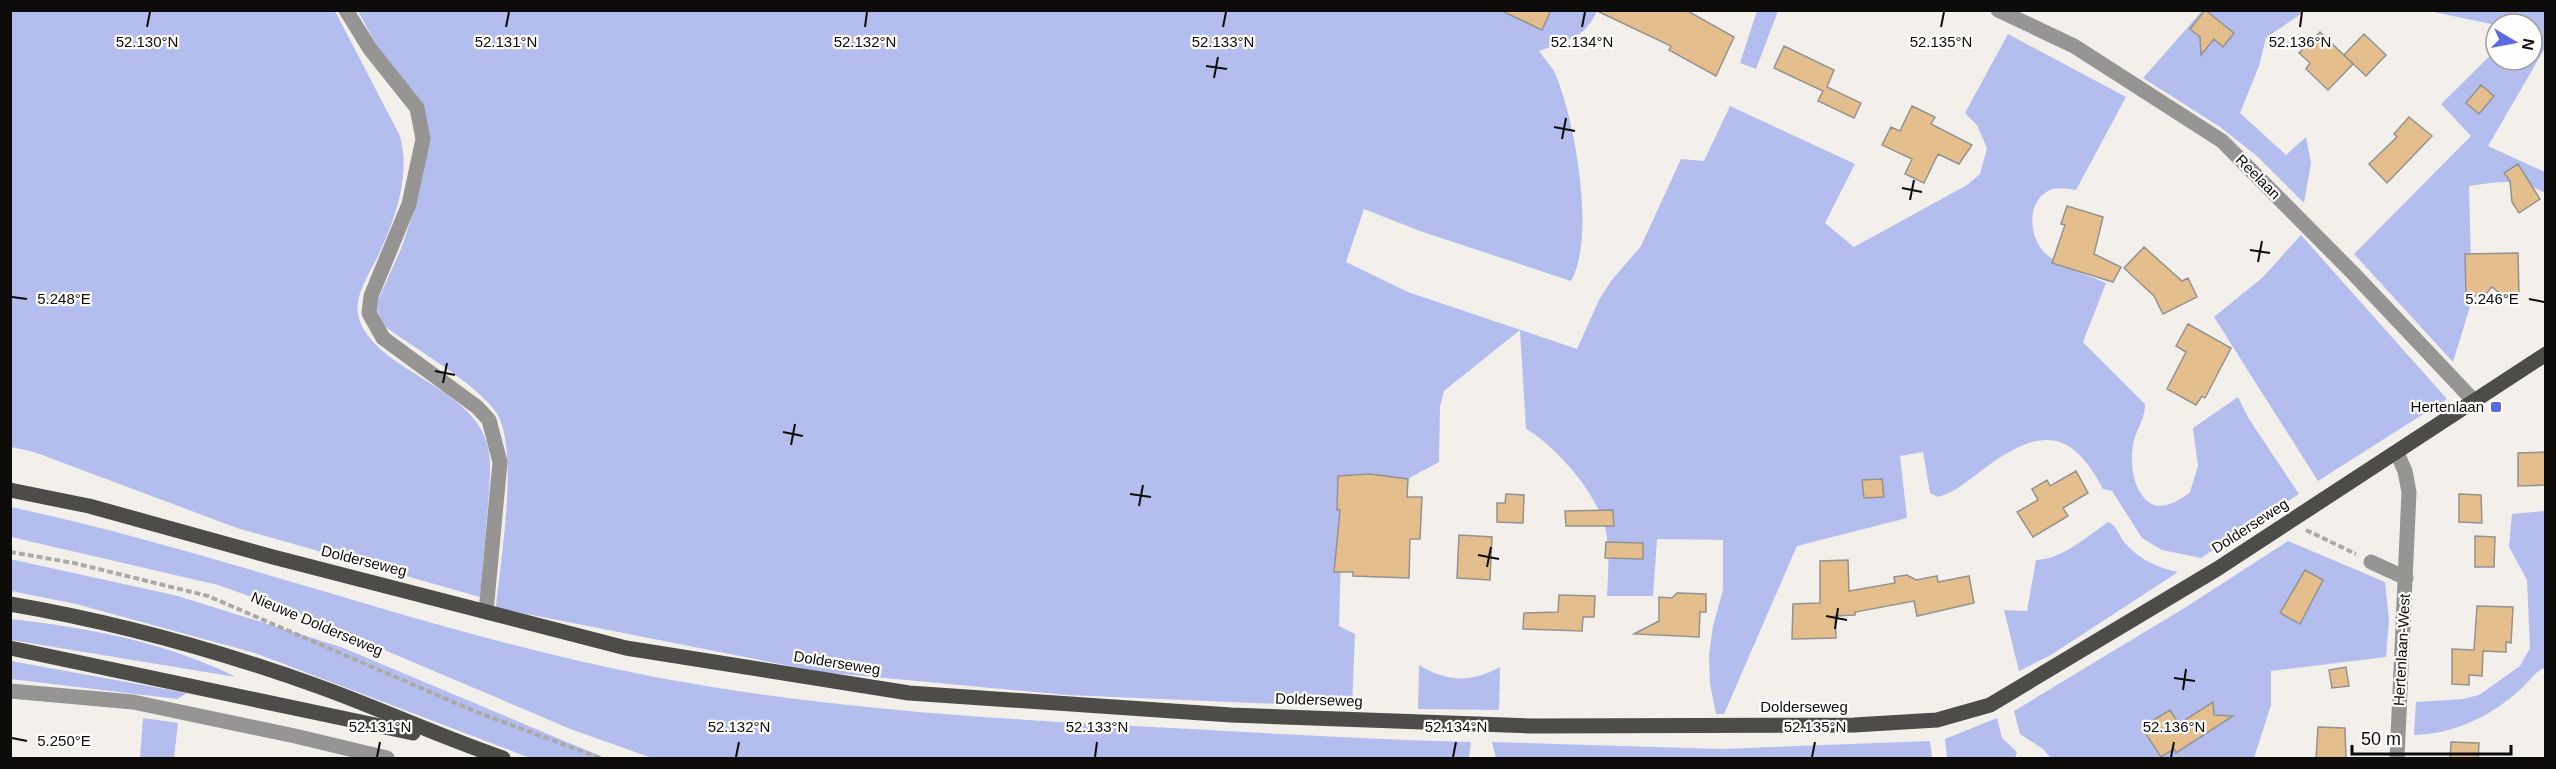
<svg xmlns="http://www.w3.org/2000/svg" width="2556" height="769" font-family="Helvetica,sans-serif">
<rect width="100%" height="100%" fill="#f3f0ec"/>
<path fill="#b3beef" d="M10,11h325l65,125c11,42 -5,83 -23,122 -8,16 -22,37 -19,56 11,56 117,71 130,133 4,19 1,40 0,59 -3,31 -5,61 -8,91l-243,-69 -203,-76 -23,-5z
M358,11h1239c-12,27 -31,31 -58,40 6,9 15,17 18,27 18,45 39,159 14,203l-151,-50 -56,-22 -18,53 62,30 169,57 22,-49 12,-19 30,-35 40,-87 23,2 26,-55 125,58 -30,59 29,24 113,-62 13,-11 7,-26 -10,-23 -12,-12 43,-79 118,63 -50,93c-6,-1 -16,-3 -23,-1 -28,9 -25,50 -6,66 16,13 41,20 59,28l-23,59 62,62c0,14 -7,23 -11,36 -5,20 -2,53 18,64 12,6 29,-4 38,-12l8,-26 -5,-38 45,-31 11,22 50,75 -98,64 -39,-8 -20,-12 -30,-47 -9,-2c-32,-62 -64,-61 -118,-21 -16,11 -28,24 -47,29l-8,-4 -7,-41 -23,4 7,62 -110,28 -73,168h-8l-6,-30 -1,-30 4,-28 10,-36v-50l-66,-1 -4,57h-46c1,-21 3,-44 -1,-64 -6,-36 -50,-86 -80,-103l-6,-99 -76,61 -4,16 -1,55 -93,50 -4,9 -3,105 16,8 -3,73 -285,-12 -246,-23 -325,-64c4,-46 24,-159 0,-196 -19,-28 -84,-65 -113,-87l-6,-15 1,-10 23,-51 13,-38 8,-47 -7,-46z
M1757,11h21l-22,58 -16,-6z
M2202,11h103l-39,27 -7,28 -19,47 46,42 20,-18 5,26 -7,40 -47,-47 -37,-29 -77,-49z
M2429,11h116v37l-57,98 57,26v21c-28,-16 -46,-11 -76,-7l3,114 -19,62 -99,-108 117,-118 -30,-32 55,-54v10h36v-36l-36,1z
M2301,235l146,164 -129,82 -104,-164 49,-40z
M11,507c219,47 429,130 649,171 157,29 317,40 475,48 112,6 224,13 336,16l-2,16h-817l-79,-28 -276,-117 -79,-28 -207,-48z
M2545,511v157c-9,2 -16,14 -24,21 -30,27 -66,45 -107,46l2,-33 47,-3 16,-4 41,-29 10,-18 -3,-68 -18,-33 3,-33z
M2108,522c9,3 11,14 17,21 15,17 31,24 53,29l-127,83 -32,16 -15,-61 23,1 9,-51c27,-1 50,-23 72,-38z
M2288,541l97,41 4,38 -3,37 -115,14v34l-17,53h-203l-8,-9 -23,-15 -6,-23 172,-104z
M10,559l168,37 163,51 264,111h-75l-275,-105 -179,-49 -65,-13z
M10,619c77,8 158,24 226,58l-225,-37z
M10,661h1l176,32 -10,6 -166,-20z
M1419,665c28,17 52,18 81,2l-1,43 -81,-1z
M143,718l35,5 -4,35h-34z
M1997,718l5,20 15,14 -2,6h-68l-2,-19z
M1930,741l2,17h-436l-4,-16 229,7z"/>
<path fill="#e5be8e" stroke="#95938f" stroke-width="1.5" d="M1500,10h51l-9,20z
M1595,10h91l48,27 -18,39 -47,-26 2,-4z
M2205,10l29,23 -11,14 -9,-8 -13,16 -1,-18 -10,-8z
M2320,32l33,32 -25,26 -22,-21 4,-6 -11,-10z
M2364,34l22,21 -20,21 -22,-21z
M1784,46l50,24 -7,17 34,16 -7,15 -36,-17 5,-10 -49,-23z
M2481,85l13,11 -15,18 -13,-11z
M1912,106l23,11 -4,7 41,21 -13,19 -21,-10 -14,29 -19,-9 7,-15 -30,-14 9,-18 9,4z
M2409,117l23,19 -45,47 -18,-19 28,-27 -3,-3z
M2518,164l22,35 -21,14 -7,-11 -2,-21 -6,-8z
M2067,206l36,11 -9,37 27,13 -8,15 -61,-19 13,-38 -4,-1z
M2144,247l38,34 6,-3 9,19 -34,17 -9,-18 -30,-28z
M2518,253l1,41 -17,1 -10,-8 -8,9h-18l-1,-42z
M2188,324l43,24 -26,50 -3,-2 -6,9 -29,-16 19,-37 -10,-6z
M2546,452v33l-28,1v-33z
M2076,471l12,22 -25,15 5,8 -35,21 -16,-25 21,-12 -6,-11 15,-9 3,6z
M1370,474l38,5 -1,18h15l-2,42h-10l-1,39 -56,-2v-4h-19l6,-62h-3l1,-34z
M1882,479l2,18 -20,1 -2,-18z
M1506,494l18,1 -1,28 -26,-1v-19h8z
M2459,494l22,1 1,28 -23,-1z
M1613,510l1,16h-48l-1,-15z
M1459,535l33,2 -2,43 -33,-2z
M2475,536l20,1 -1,30h-19z
M1606,542l37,1v16l-38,-1z
M1848,560l1,31 46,-8 -1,-6 13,-2 9,5 21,-4 1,6 31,-6 5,27 -57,13 -3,-15 -59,11v3l-20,1 1,22 -44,1 1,-35 27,-1v-42z
M2305,570l18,10 -23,44 -20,-11z
M1677,593l29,1v18h-6l-1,25 -65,-3 25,-13v-24l13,1z
M1559,595l36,1 -1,21h-11l-1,14 -59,-2 1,-16 34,-1z
M2477,606l36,1 -2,36 -5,-1v10l-23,-1 -1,25 -13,-1v10l-17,-1v-35l22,1z
M2346,667l3,19 -17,2 -3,-18z
M2213,702l1,13 19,1 -57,37 -2,-4 -13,8 -15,-23 10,-7 -4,-6 18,-11 9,14z
M2318,727l27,1 1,31h-30z
M2451,742l28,1 -1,16h-28z"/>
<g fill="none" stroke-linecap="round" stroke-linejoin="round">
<path stroke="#aca9a6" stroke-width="4" stroke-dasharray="6 3" stroke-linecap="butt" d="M2306,530l50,24
M10,552l64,11 134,33 266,115 126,47"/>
<path stroke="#979594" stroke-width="15" d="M346,10l24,39 47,59 6,31 -14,65 -38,92 -2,17 14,25 94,69 12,13 11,42 -14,150
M1998,10l76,36 148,95 131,132 120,127
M2397,453l8,18 4,21 -12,266
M2371,562l35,16
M10,691l123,11 162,34 92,22"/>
<path stroke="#4e4c49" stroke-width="15" d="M10,490l79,16 184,51 353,91 283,45 322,22 300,11 323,-1 83,-5 53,-15 227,-136 329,-215
M10,604c105,18 210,47 310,83 61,22 121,50 183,71
M10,648l403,85"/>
</g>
<path fill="none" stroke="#0d0c0a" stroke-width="2" d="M147,27l3,-15M506,27l3,-15M865,27l2,-15M1223,27l3,-15M1582,27l3,-15M1941,27l3,-15M2300,27l2,-15M1206,66l21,3M1214,78l4,-21M1554,127l21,4M1562,139l4,-21M1902,188l20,4M1910,200l4,-20M2250,250l20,3M2258,262l4,-21M12,297l15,2M2529,299l15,3M435,371l20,4M443,383l4,-20M783,432l20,4M791,445l4,-21M1130,494l21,3M1139,506l4,-21M1478,555l21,4M1487,567l4,-20M1826,616l21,4M1835,629l3,-21M2174,678l21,3M2183,690l3,-21M12,738l15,3M377,757l3,-15M736,757l3,-15M1095,757l2,-15M1453,757l3,-15M1812,757l3,-15M2171,757l3,-15"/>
<rect fill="#5c6ae2" stroke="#fffefc" stroke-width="2" x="2490" y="401" width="12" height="12" rx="3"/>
<g text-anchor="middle" stroke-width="4.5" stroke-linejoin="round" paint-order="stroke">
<g font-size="15" fill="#0d0c0a" stroke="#fffefc">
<text transform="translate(2258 177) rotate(45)" y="5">Reelaan</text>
<text transform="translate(2250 526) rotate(-33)" y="5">Dolderseweg</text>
<text transform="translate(364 561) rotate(14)" y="5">Dolderseweg</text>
<text transform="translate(317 624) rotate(23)" y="5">Nieuwe Dolderseweg</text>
<text transform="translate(2402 650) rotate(-87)" y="5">Hertenlaan-West</text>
<text transform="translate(837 663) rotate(9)" y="5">Dolderseweg</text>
<text transform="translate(1319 700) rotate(2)" y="5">Dolderseweg</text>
<text x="1804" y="712">Dolderseweg</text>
</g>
<g font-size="15" fill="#0d0c0a" stroke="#fffefc" text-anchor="end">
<text x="2484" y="412">Hertenlaan</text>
</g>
</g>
<g font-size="15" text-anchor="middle" fill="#0d0c0a" stroke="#fffefc" stroke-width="4.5" stroke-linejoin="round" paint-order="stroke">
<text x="147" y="47">52.130°N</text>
<text x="506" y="47">52.131°N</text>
<text x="865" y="47">52.132°N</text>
<text x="1223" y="47">52.133°N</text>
<text x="1582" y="47">52.134°N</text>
<text x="1941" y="47">52.135°N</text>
<text x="2300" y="47">52.136°N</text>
<text x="2492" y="304">5.246°E</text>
<text x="64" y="304">5.248°E</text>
<text x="380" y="732">52.131°N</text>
<text x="739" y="732">52.132°N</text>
<text x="1097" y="732">52.133°N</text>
<text x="1456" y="732">52.134°N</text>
<text x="1815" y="732">52.135°N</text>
<text x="2174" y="732">52.136°N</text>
<text x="64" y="746">5.250°E</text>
</g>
<rect width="2556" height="769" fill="none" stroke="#0d0c0a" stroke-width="24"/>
<g transform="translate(2514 42) rotate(100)"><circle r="28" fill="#fffefc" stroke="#9e9d9b" stroke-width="1.5"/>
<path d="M0-4.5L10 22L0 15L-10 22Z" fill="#5c6ae2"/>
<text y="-9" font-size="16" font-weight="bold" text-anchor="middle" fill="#0d0c0a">N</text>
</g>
<path d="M2352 745v9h159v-9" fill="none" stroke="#0d0c0a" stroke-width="3"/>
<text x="2361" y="745" font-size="18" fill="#0d0c0a" stroke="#fffefc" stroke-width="4.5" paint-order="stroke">50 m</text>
</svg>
